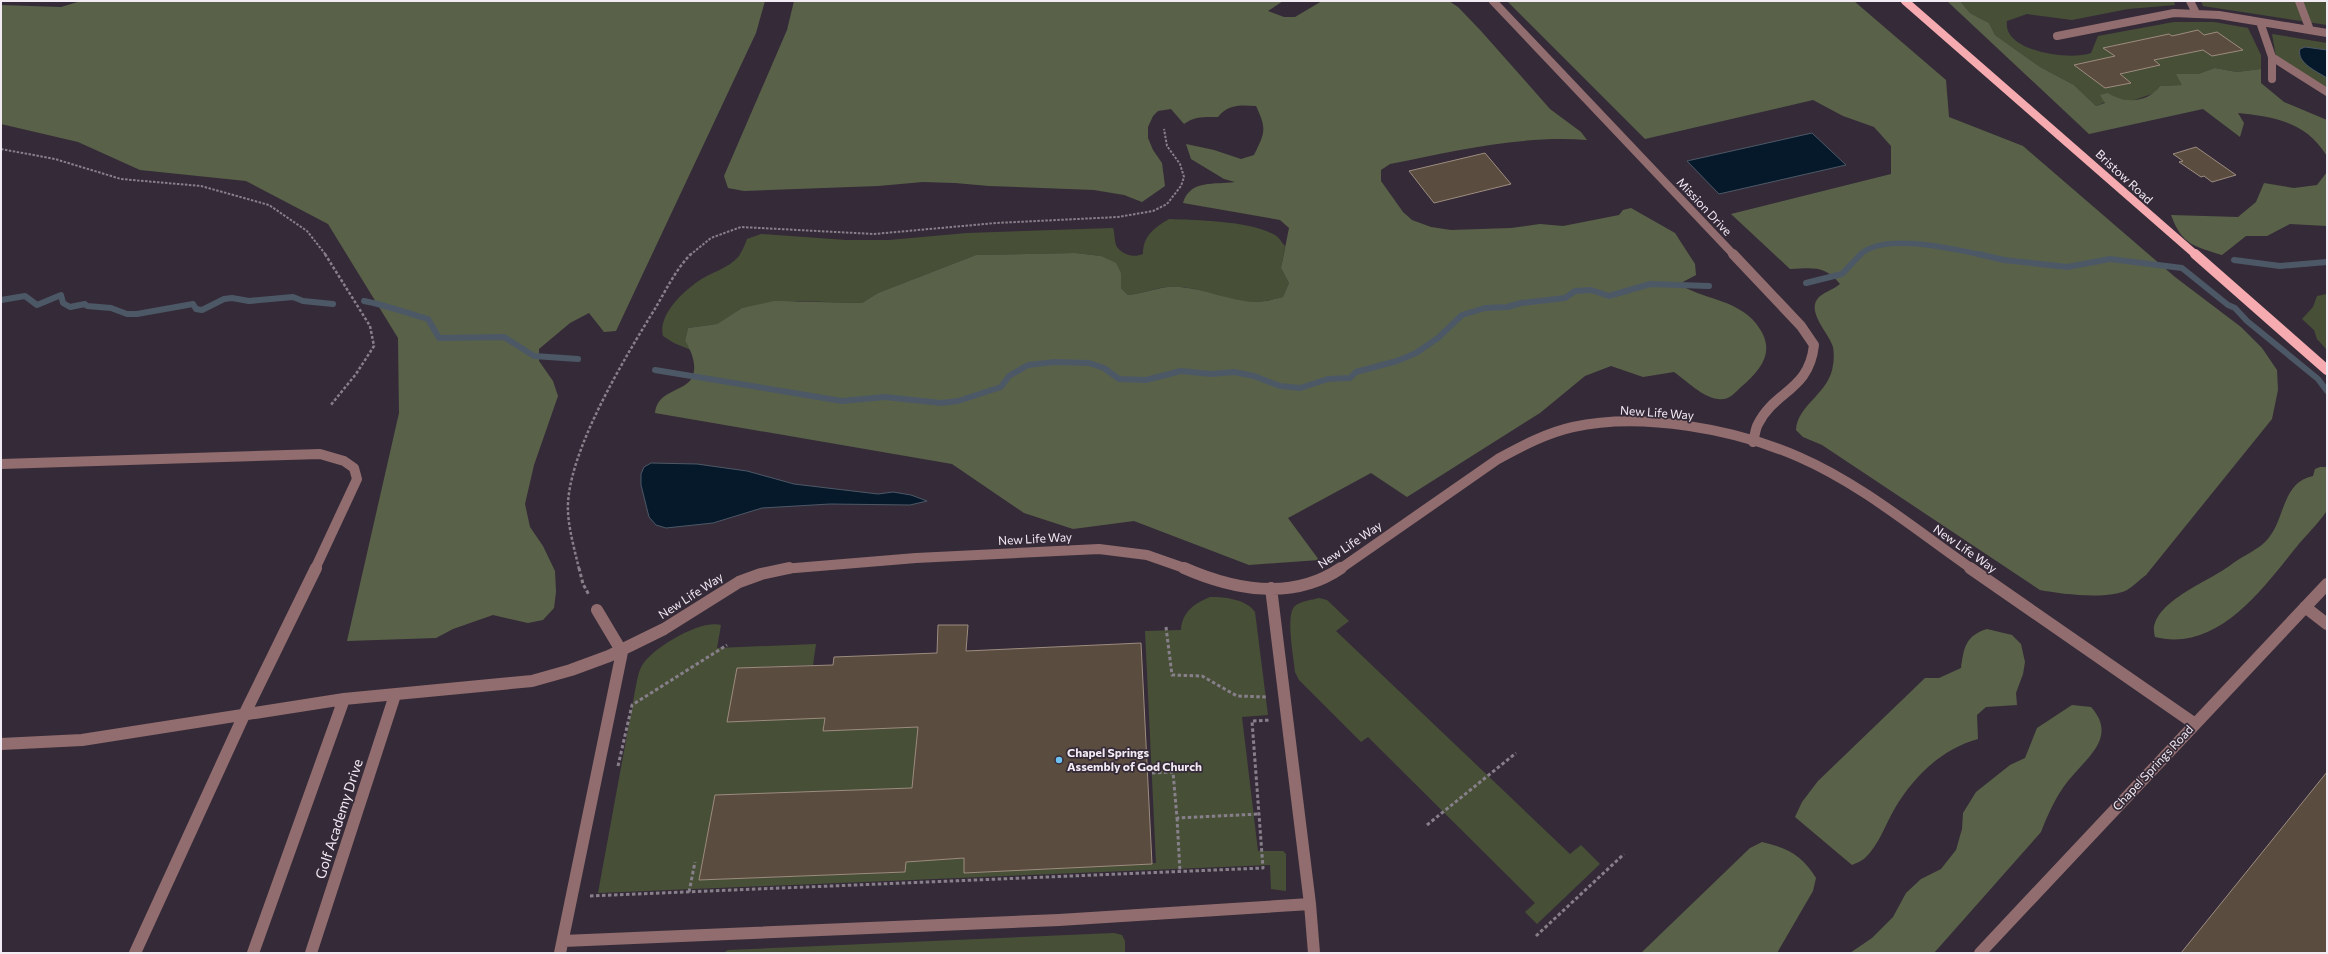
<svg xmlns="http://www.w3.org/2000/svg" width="2328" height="954" font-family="Commissioner,sans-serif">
<rect width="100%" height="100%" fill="#352b38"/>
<path fill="#475037" d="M1960,1h214l1,4 -47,4 -56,11 -45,-6 -20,7c-5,30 62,40 84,32l7,-17 76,-14h40l34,6 13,27v14l-24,3 -22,-4 -17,6h-21l6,11 -23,1 -5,7 -24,8 -16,-3 -19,8 -22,-21 -34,-18 -45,-32 -6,-12 -19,-10z
M2201,1h126v24l-124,-19z
M2272,34l55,9v7l-14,-2 -2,20 16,10v11l-51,-32z
M1169,219c28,1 82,2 106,16 4,2 7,8 10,11l-4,22 8,15 -6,14c-8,2 -18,5 -27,5 -27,0 -51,-14 -77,-15 -20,-2 -32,6 -51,8l-7,-7v-15l-20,-17 -26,-3 -99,2 -98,38 -16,10 -65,-2 -55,7 -25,16 -29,4 -3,13 6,9 -17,-7 -11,-7c-5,-21 19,-43 34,-54 14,-10 31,-13 42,-26 3,-5 6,-11 8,-17l14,-5 85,6h43l78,-7 146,-5c2,5 1,14 4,19 6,8 17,11 26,7 0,-18 11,-26 26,-35z
M2327,294v56l-10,-11 -3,-9 -12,-11 11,-12 4,-11z
M1210,597c15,0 36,2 45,15l13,103 -26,2 16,134h25l3,3v37l-15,-2 -1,-24 -672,28 37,-202c2,-9 3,-20 8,-27 11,-17 58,-45 78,-39l-4,23 99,-4 -3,21 -76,3 -9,54 97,-4 -2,12 95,-3 -6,61 -197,7 -16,85 206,-8 1,-10 58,-4v15l192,-10 -11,-232 36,-1c1,-18 14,-27 29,-33z
M1319,598l8,2 22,21 -13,10 234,223 11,-9 19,19 -63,60 -12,-12 10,-9 -167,-166 -7,5 -62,-62 -4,-8c-1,-13 -10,-58 0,-66 6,-5 16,-6 24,-8z
M1114,933l8,2 3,6v12h-402l5,-3z"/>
<path fill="#596248" d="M81,1h684l-9,32 -140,298 -12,1 -15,-19 -19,10 -31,26v12l14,20 5,15 -24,69 -9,39 5,23 13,19 12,25 1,21 -2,16 -11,12 -15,3 -35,-8 -40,14 -17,9 -89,3 52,-228 -1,-75 -70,-114 -82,-43 -106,-11 -62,-28 -77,-18v-119l60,2z
M794,1h489l-15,10 16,6h11l27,-16h127l9,6 23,24 69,78 31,23 6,8c-66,-5 -133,11 -197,24l-9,6v11l22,31 9,8 19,7 20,3 60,-2 29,-4 23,2 56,-11 4,-5 8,-2 44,25 20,31 1,11 -17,9c23,15 54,15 74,36 25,28 11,47 -12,67 -7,7 -13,14 -23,12 -16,-2 -31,-18 -44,-27l-31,5 -32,-11 -26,10 -45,37 -133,84 -36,-24 -83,45 31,42 -70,5 -115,-44 -61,8 -49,-16 -72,-49 -297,-51c2,-18 17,-20 30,-28 16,-10 8,-32 0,-44l3,-13 29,-4 25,-16 32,-7 88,2 16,-10 98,-38 99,-2 26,3 15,7 5,10v15l7,7c19,-2 33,-10 52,-8 26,2 49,14 76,15 8,0 19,-3 27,-5l6,-14 -8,-15 8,-40 -9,-8 -97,-17c7,-24 32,-18 52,-21l-11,-3 -33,-20 -5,-15 28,6 27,9 13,-4c11,-22 13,-26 2,-49 -16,-1 -28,-2 -38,11 -12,0 -24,-1 -34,7l-13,-15 -13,2 -5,5 -5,11v11l5,12 9,13 3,23 -23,16 -18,-7 -30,-5 -105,-4 -34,-3 -32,-1 -45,4 -134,5 -16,-3 -4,-12 63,-146z
M1507,1h347l92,79 3,37 74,29 152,131 66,50 21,21 15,22 1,20 -6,29 -126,156c-6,4 -12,11 -19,15 -19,10 -66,4 -87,0l-218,-145 -19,-8 -7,-7c1,-25 34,-37 37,-65 1,-5 1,-13 0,-18 -4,-14 -28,-36 -14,-50 6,-5 15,-8 21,-13 -15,-19 -27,-16 -50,-15l-59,-55 160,-40v-28l-17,-19 -31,-11 -30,-16 -168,39z
M1947,1h13l10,12 19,10 6,12 45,32 34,18 22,21 9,-3 -5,-8 8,-2c16,11 40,10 52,-7l22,-1 -6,-11h22l17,-6 22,4 24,-3v14l23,19 43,18v36c-21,-34 -51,-39 -89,-43l6,10 -4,14 -37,-28 -114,25z
M2327,172v54l-37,-2 -23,12h-21l-24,19c-28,-9 -40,-10 -51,-40l67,2 18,-15 8,-19 30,5 23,-3z
M2320,467h7c0,10 1,34 0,43 -3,7 -23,28 -29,35 -34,42 -80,108 -143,92 -10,-33 56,-56 77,-73 10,-8 24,-13 33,-22 21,-20 15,-59 48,-66l2,-7z
M1987,629l25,6 9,9 4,18 -2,12 -7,19 1,12 -31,2 -9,8 1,24c-36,10 -64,37 -83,69 -9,15 -16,37 -30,50 -3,3 -9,5 -13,7l-57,-48 7,-15 16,-21 107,-103h14l22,-10c3,-20 4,-32 26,-39z
M2072,705l19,2c27,30 -4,50 -23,74 -12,15 -20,33 -27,51l-107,121h-84l22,-15 21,-21 13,-24 15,-14 20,-10 15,-19 6,-21 1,-16 13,-21 34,-27 15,-7 12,-30z
M1762,842c25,6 40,13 54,36l-3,13 -36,62h-136l109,-105z"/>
<path fill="#06192a" stroke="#4d5867" d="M2305,47l22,3v28c-9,-6 -31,-15 -27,-29z
M1812,133l34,32 -127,29 -32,-33z
M651,463l46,1 50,7 47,13 84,10 15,-2 18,3 16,6 -17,4 -80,-1 -68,4 -49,15 -47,5 -10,-3 -7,-8 -8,-32v-11l3,-7z"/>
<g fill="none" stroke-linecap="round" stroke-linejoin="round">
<path stroke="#4d5867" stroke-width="5.5" d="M1860,255c22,-23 94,-6 122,0"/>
<path stroke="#4d5867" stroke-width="6" d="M1978,254l26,6 63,7 43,-8 72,9 46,37 7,3 12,13 71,58 9,12
M2234,260l46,6 47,-4
M1806,283l36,-9 19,-20
M1,300l24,-4 12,9 24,-10 2,8 7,4 15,-3 2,2 24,2 16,6h10l56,-10 3,5 6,1 22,-11 8,-1 17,3 44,-4 10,4 30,3
M364,301c22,4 42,12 64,18l11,19 65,-1 30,19 44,3
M655,370l187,31 43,-4 56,6 17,-2 43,-14 8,-11 19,-11 27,-3 34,1 15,5 15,11 27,1 35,-9 30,3 23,-2 20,4 26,10 20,2 28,-9 22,-1 6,-6 41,-11 19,-8 22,-15 24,-23 23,-7 22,-1 14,-4 44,-5 10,-7 16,-1 18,6 41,-12 59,2"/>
</g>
<path fill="#5b4c40" stroke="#9d8c7f" d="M2198,30l6,5 13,-3 26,18 -31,6 -9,-6 -49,10 6,5 -40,9 11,9 -26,5 -31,-23 41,-9 -12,-8 66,-14 3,2z
M2196,147l40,28 -24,7 -8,-6 -3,1 -22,-15 4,-1 -10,-7z
M1485,153l26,31 -77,19 -25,-32z
M938,625h30l-2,26 175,-8 11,221 -188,9v-15l-58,4 -1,10 -206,8 16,-85 197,-7 6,-61 -95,4 2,-13 -98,4 10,-54 96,-3 1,-8 103,-4z
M2327,772v181h-146z"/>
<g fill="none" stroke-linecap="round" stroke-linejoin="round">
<path stroke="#877f8a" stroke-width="2" stroke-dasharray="2.5 1.5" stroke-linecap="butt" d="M1,149l54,10 66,20 80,7 68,19 38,26 19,24
M690,255l21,-17 30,-11 133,7 122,-11 122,-6 35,-6 14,-7 14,-18 3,-9 -4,-13 -13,-18 -3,-17"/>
<path stroke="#877f8a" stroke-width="2.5" stroke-dasharray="3 2" stroke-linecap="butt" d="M325,254l45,72 4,20 -18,28 -26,32
M579,569c-4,-18 -10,-38 -11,-57 -3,-57 58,-156 88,-205 10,-17 20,-38 35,-53"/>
<path stroke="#877f8a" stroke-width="3" stroke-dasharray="3.5 2.5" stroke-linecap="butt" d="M579,568l4,16 6,11
M1166,627l6,48 30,1 35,20 30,1
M618,766l14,-61 95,-60
M1152,773l21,-1 4,46 82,-4
M1177,818l3,54
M1427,825l89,-72
M689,892l6,-30
M590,896l673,-28 -11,-147 19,-1
M1536,936l88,-82"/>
<path stroke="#926d6f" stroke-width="8" d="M1493,1l241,254
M2190,1l6,12
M2299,1l11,29
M2260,22l12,35 55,35
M2057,36l117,-23 45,2 108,18
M2272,57v22"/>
<path stroke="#926d6f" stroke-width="10" d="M1733,254l68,72 13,19c-5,46 -39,45 -56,79 -3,5 -3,12 -5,18
M1,464l319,-10 24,7 10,7 3,11 -42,90
M783,569l133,-11 183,-9 48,6 40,14
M1340,569l158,-110c24,-13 48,-26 75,-32 69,-15 162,2 226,30 62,27 117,73 173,112"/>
<path stroke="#926d6f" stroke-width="12" d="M1184,568c50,22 109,33 157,0
M1970,568l225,156
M1271,588l39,316 4,49
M2305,607l22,17
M1,744l81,-4 262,-41 188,-18 39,-11 38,-14 55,-27 75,-47 22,-8 28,-6
M563,941l496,-21 251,-16
M135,953l110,-240 71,-145
M253,953l91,-254
M311,953l84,-258
M560,953l62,-301 -25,-42
M1980,953l347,-369"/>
<path stroke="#f5abaf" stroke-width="8" d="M1905,1l291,254"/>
<path stroke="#f5abaf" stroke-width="10" d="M2195,254l132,116"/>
</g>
<circle fill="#6ec2f3" stroke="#352b38" stroke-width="1.5" cx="1059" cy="760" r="4"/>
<g text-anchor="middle" stroke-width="3.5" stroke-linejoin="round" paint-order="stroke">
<g font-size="12" fill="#f2ebf4" stroke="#352b38">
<text transform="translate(2124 177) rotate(43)" y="4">Bristow Road</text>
<text transform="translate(1704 207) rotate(47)" y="4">Mission Drive</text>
<text transform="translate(1657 413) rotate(4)" y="4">New Life Way</text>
<text transform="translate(1035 539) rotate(-3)" y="4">New Life Way</text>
<text transform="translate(1350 545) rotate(-34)" y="4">New Life Way</text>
<text transform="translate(1965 549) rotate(35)" y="4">New Life Way</text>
<text transform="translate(691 596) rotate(-33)" y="4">New Life Way</text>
<text transform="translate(2153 768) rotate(-47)" y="4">Chapel Springs Road</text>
</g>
<g font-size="12" font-weight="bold" fill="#f2ebf4" stroke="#352b38" text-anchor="start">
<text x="1067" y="757">Chapel Springs<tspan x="1067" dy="14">Assembly of God Church</tspan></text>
</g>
<g font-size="14" fill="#f2ebf4" stroke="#352b38">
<text transform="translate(339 819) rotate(-72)" y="5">Golf Academy Drive</text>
</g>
</g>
<rect width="2328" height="954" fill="none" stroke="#f2ebf4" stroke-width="4"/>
</svg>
